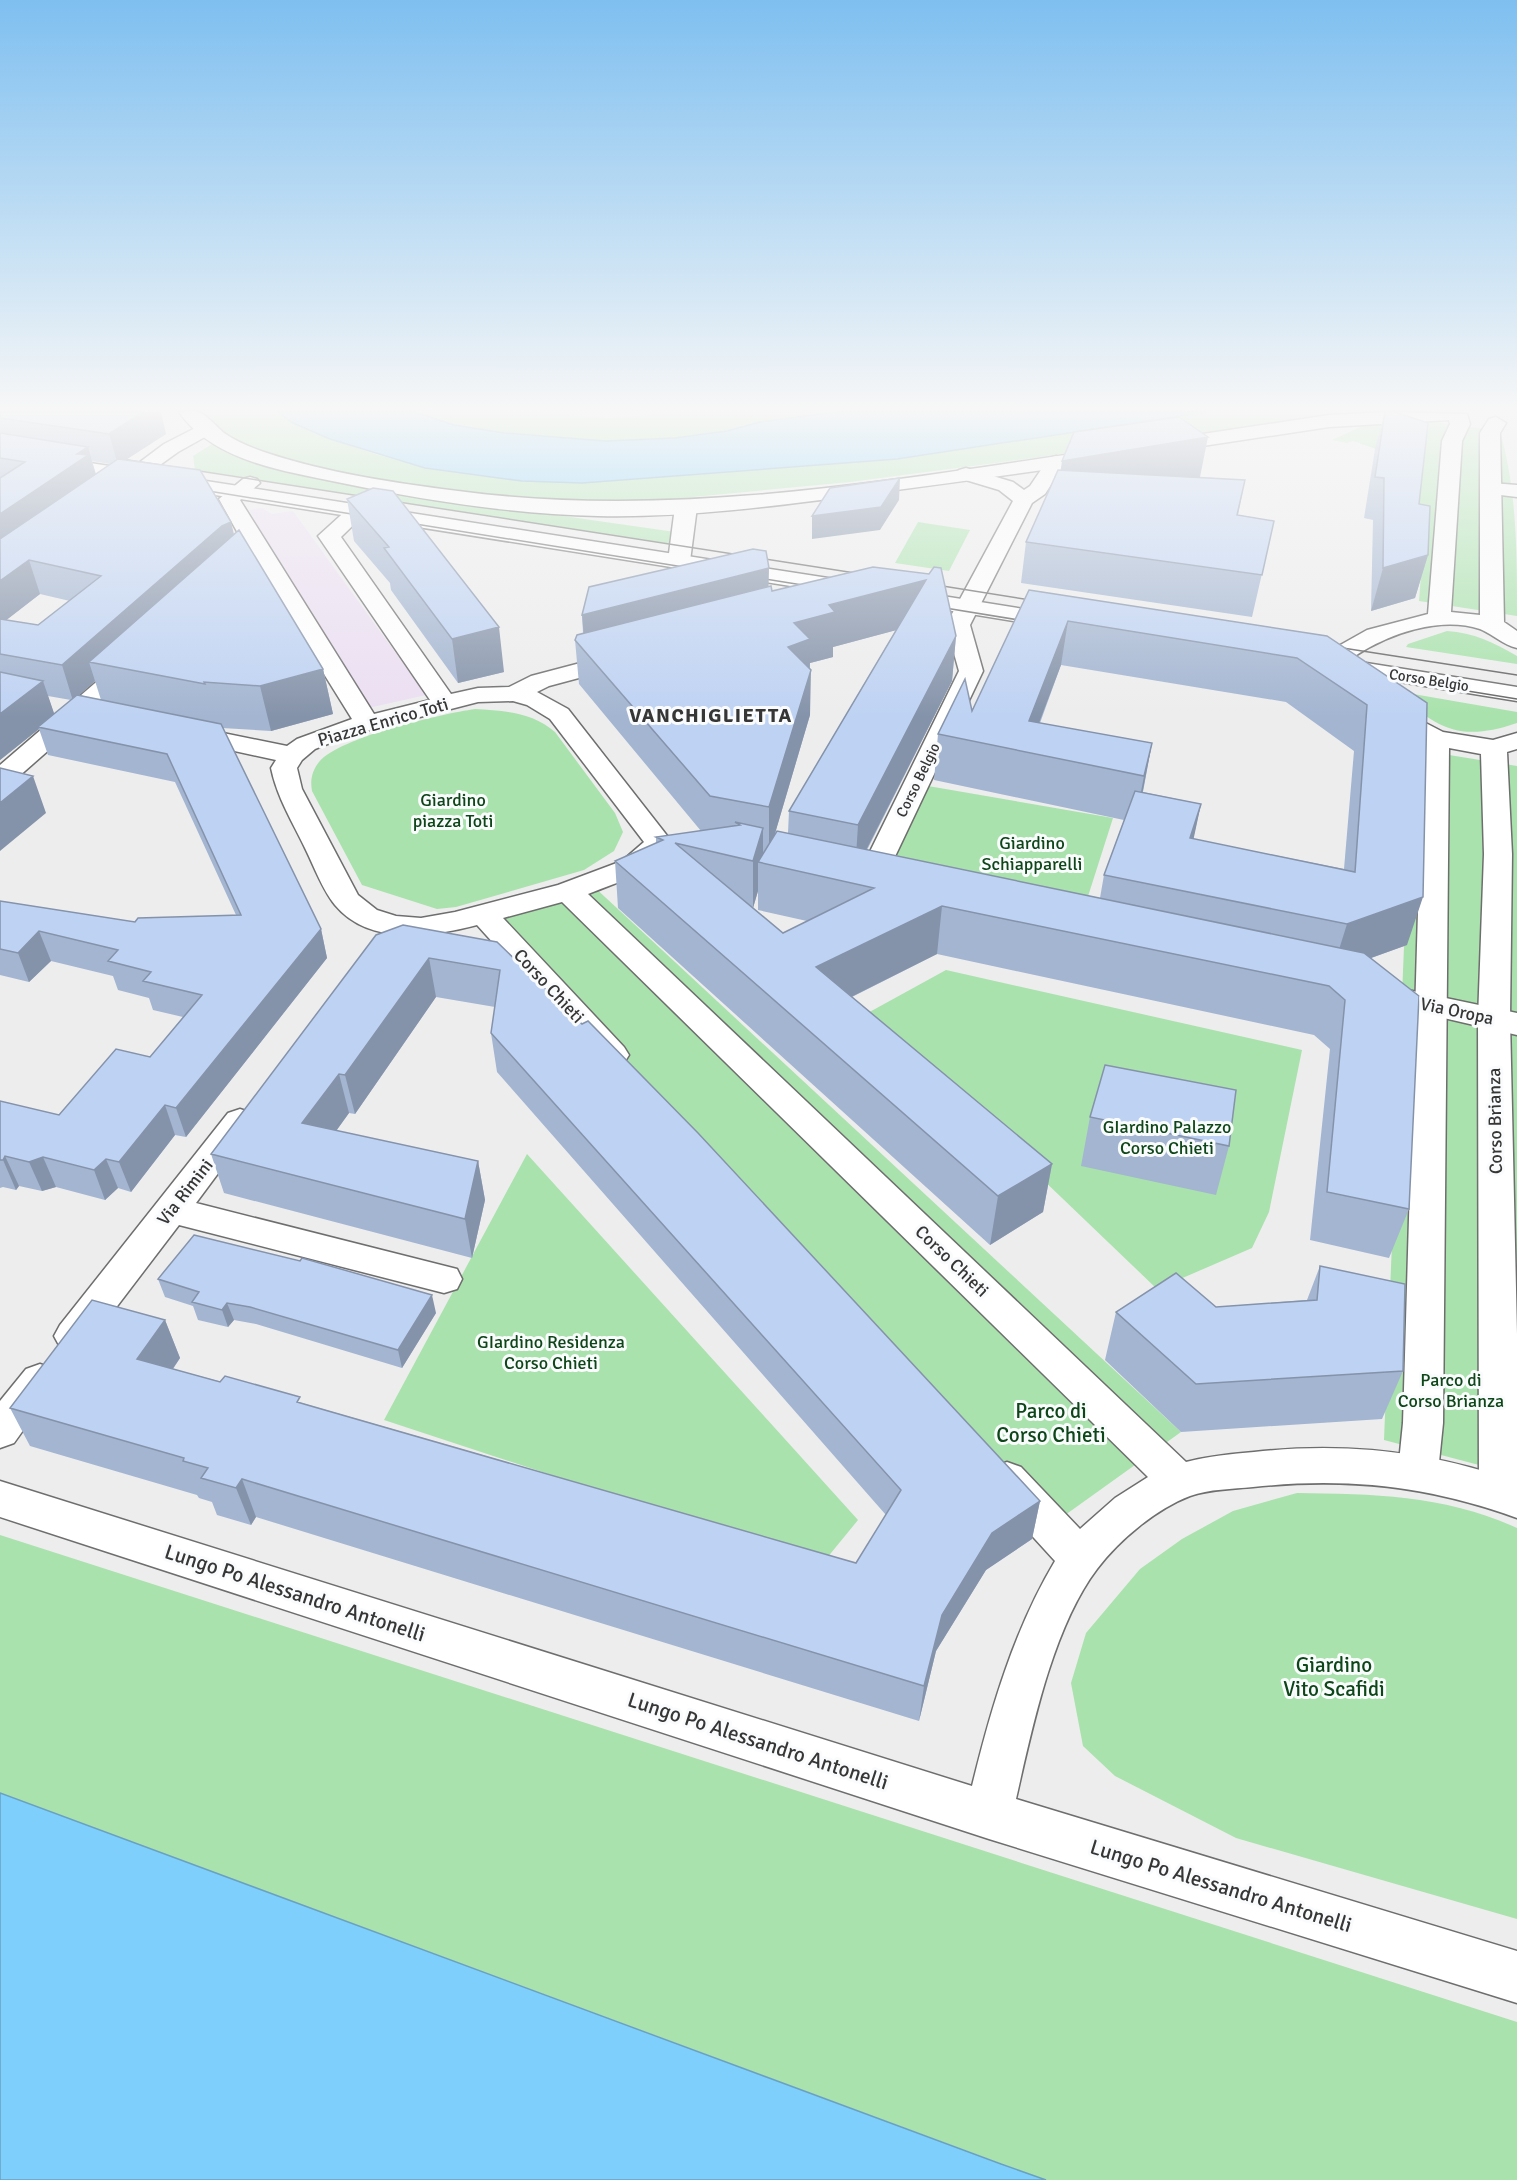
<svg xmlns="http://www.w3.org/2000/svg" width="1517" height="2180" font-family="Signika,sans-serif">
<rect width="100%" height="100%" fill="#ededee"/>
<path fill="#ebdef2" d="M262,508l10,6 21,-3 133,184 -67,15 -110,-200z"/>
<path fill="#a9e2ac" d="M194,412h84l15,11 37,16 45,15 50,14 97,13 375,-22 309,-47h143l-323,47 -176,23 -275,26 -217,-27 3,6 314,45 -5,12 -475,-74 -2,-14 27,-17z
M414,412h121l74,6 80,-6h147l-76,10 -33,9 -52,7 -69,3 -102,-8 -50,-8z
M1436,419l4,4 60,8c17,60 17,122 17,185l-98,-15 4,-52 -21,-91 -49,-17 -6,2 -15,-3 32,-15z
M918,522l52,8 -21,41 -54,-8z
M1447,631c27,2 46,11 70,25v8l-111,-17 2,-3z
M1396,691l121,21v11c-56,19 -79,7 -121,-32z
M475,709c30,2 57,3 80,23l60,81 8,19 -9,19 -30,19 -128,37 -19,2 -75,-24 -50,-94c-2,-11 0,-20 7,-29 21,-25 122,-48 156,-53z
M1412,749l105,17v709l-133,-35z
M928,786l185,32 -30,94 -197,-36z
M591,884l590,548 -141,101 -556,-618z
M946,970l356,80 -33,162 -17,36 -95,41 -119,-114 -183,-155z
M527,1154l331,366 -36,44 -438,-144z
M1297,1493c77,1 148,2 220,35v391l-281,-81 -121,-62 -32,-30 -12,-63 15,-50 54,-64 42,-30 51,-28z
M0,1535l1517,487v158h-471l-1046,-387z"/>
<path fill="#7fcffd" stroke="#69a1c2" stroke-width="1.5" d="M278,412h136l40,13 50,8 102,8 69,-3 52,-7 33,-9 76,-10h370l-309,47 -315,24 -60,-2 -97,-13 -95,-29 -37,-16z
M0,1793l1001,371 45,16h-1046z"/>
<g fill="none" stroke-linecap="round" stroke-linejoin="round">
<g stroke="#6e6e6f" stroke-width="3">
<path id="minor" d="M205,423l7,2 3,4 -3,4 -34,19 -57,41h-14l-3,-4 60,-45z
M1056,456l7,2 3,4 -21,32 -13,9 -62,122 13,46 -102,215 -4,6 -10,3 -10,-3 -4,-6 106,-215 -13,-46 67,-124 -14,-11 -40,-12 -3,-4 3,-4 7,-2 47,14 11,8 6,-4 19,-28z
M250,477l7,2 3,4 -20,17 134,214 56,-14 -112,-164 43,-39h14l3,4 -37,36 110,157 27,-6 31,-1 22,-11 91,-24 9,2 3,5 -3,5 -82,22 -12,6 31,17 104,133c-23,33 -49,38 -84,52l598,568c22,-6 46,-8 68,-10 91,-10 177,-1 263,30v36c-89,-32 -169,-41 -264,-31 -20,2 -44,2 -63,9 -34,13 -71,44 -93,73 -44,58 -65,159 -81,230l501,152v52l-528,-164 -989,-322v-36l972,305c19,-78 42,-156 83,-225l-62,-68 -6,-13 6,-13 14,-5 14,5 59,62 35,-31 33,-21 -586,-575 -59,16 121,129 5,8 -5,8 -11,3 -11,-3 -125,-138c-45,12 -108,21 -142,-20 -13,-16 -21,-39 -30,-57 -13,-27 -28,-51 -34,-80l5,-8 -101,-22 -4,-5 4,-5 9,-3 103,21 10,-7 55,-20 -102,-164 -31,-56 24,-20zM513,701l14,4 23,14 94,123 -22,19 -64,24 -103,27 -34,6 -25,-2 -19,-6 -19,-15 -56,-106 -5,-21 5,-8 13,-11 35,-14 128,-33z
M1491,483l26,2v12l-33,-4 -3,-4 3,-4z
M686,501l7,2 4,4 -7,54 -3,5h-16l-3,-5 7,-54 4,-4z
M132,657l9,2 3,5 -3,5 -132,116 -9,2v-22l123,-106z
M1403,989l114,24v22l-125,-29 -5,-7 5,-7z
M240,1109l12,4 5,8 -61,82 261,66 5,10 -5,10 -13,4 -265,-68 -93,122 -13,4 -13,-4 -6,-11 6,-11 168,-212z
M40,1364l14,5 5,11 -45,63 -14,5v-47l26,-32z"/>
</g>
<g stroke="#6e6e6f" stroke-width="3">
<path id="tertiary" d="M179,412c6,0 14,-2 19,0 8,2 19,15 26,21 13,9 28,15 43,20 60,20 128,30 191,38 217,29 434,-11 648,-42l7,2 3,4 -3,4 -7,2c-77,11 -155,22 -232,32 -91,12 -184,25 -276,23 -88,-2 -175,-16 -261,-34 -53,-11 -124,-21 -158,-70z
M1388,412l79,2 3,10 -8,17 -11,171 29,3v-182l9,-14 7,-2 10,6 -6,10 4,189 13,9v17c-14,-3 -24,-14 -37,-19 -41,-13 -91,5 -125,27l-2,9 17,21 -3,5c-19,5 -28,-11 -38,-25l6,-18 32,-18 61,-16 14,-173 8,-17 -1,-4 -120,7 -166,25 -7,-2 -3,-4 3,-4 7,-2 166,-25z
M1418,719l25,13 50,8 24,-7v16l-10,3 5,102 -2,165 7,315v167l-2,5 -15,5 -15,-5 -6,-13 -1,-474 6,-165 -3,-100 -32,-6 -6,675 -5,49 -6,12 -14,6 -14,-6 -6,-12 5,-49 20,-682 -18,-14 4,-5z"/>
</g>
<g stroke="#6e6e6f" stroke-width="3">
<path id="secondary" d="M0,449l854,133 8,2 3,5 -3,5 -8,2 -854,-135z
M905,590l157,25 8,2 4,5 -4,5 -8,2 -165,-27 -3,-5 3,-5z
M1335,658l182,29v14l-191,-31 -3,-5 3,-5z"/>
</g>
<use href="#minor" fill="#fff" fill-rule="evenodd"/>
<use href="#tertiary" fill="#fff" fill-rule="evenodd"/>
<use href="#secondary" fill="#fff" fill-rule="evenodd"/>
<path stroke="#656566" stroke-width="1.5" d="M109,457l759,118
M196,489l168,27
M403,522l293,47
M753,577l62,10
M930,584l113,18
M933,606l98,16
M1330,646l187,29
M1375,676l142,23"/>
</g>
<path fill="#a3b5d1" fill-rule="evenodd" d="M0,412l166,22 -41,26 109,75 89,134 10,45 -62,17 -49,-3 99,201 6,29 -141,179 -11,-2 -44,57 -13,-4 -13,12 -49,-13 -14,4 -23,-5 -3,4 -13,-3 -3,1v-87l59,14 91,-58 33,-40 -30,-7 -4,-12 -31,-8 -5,-14 -62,-15 -22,21 -29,-7v-74l135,21 101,-7 -61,-133 -127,-27 -9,-26 -39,31zM92,461l18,3 -14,10zM40,594l30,7 -32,24 -32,-5zM95,681l6,19 -22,-5zM48,696l23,4 -17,14z
M1385,412l34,92 9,51 -13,43 -44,13 2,-91 -9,-2 11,-69z
M1200,477l45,3 -7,35 36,6 -22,96 -231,-34 5,-41z
M347,499l157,173 -46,11 -67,-93 -1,-7 -36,-42z
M769,587l3,4 184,45 -4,45 -85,169 233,48 4,-23 20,-55 -190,-40 4,-46 34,-23 57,-121 298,46 100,67 -20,242 -36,13 38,251 -20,49 -79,-18 20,-191 -16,-14 -377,-81 -85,43 200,167 -9,48 -53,33 -372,-337 -3,-47 41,-18v-6l45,-6 -122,-147 -4,-44 8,-7 -1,-18zM896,630l-107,181 -1,22h-13l35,-118v-52l23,-6v-10zM1061,665l225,37 68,49 -10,118 -151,-30 8,-35 -58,-12 9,-49 -112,-20zM758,891v19l49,11 -24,12 -30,-25z
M376,935l121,7 543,559 -8,38 -46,31 -50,81 -17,70 -663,-204 -5,8 -34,-10 -5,-13 -13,-4 -2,-3 -167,-49 -20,-38 155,-88 15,38 -7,11 129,34 554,160 30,-48 -389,-443 -6,-39 4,-26 -59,-10 -81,117 -6,-1 -13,18 142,30 7,39 -13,58 -248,-65 -13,-39z
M1090,1117l139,29 -13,49 -135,-29z
M1320,1266l83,105 -21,48 -201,13 -76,-72 11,-48 100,-5 91,-7z
M158,1279l278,34 -34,55 -146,-44 -22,-4 -6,7 -30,-7 -5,-14 -28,-9z"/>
<path fill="#8593aa" d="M143,412h18l5,22 -48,31 -9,-31z
M1208,437l-8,40 -144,25 6,-41z
M88,447l9,32 -97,75v-40l77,-60z
M900,478l-1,22 -19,30 -68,9v-23z
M231,522l8,33 -150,107 6,19 -22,20 -11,-36 160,-139z
M1428,555l-13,43 -44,13 12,-43z
M29,560l11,34 -40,31v-44z
M769,568l-1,44 -183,39 -3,-36z
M926,580l-3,43 -90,24v10l-23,6 -1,13 2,-6 -1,45 -41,139v-47l19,-160 6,-24 35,-18z
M1068,621l-7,44 -33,87 1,-31z
M499,627l5,45 -46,11 -6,-44z
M956,636l-4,45 -97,191 3,-47z
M323,669l10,45 -62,17 -11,-45z
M43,681l12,35 -17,11 1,2 -39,31v-46z
M1152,743l-9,47 -8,33 9,-47z
M33,776l13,37 -46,38v-48z
M1201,804l-10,47 -1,-13z
M763,828v35l-5,-1v29l-5,17v-47z
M1423,897l-16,48 -75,27 15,-48z
M942,906l-5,48 -122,61 1,-48z
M321,929l6,29 -141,179 -10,-29z
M39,931l12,30 -22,21 -11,-29z
M429,958l7,39 -81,117 -10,-39z
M339,1074l10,39 -36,50 -11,-40z
M165,1105l10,30 -44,57 -12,-30z
M5,1156l14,30 -3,4 -13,-30z
M43,1157l13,30 -14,4 -13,-29z
M106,1159l12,29 -13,12 -11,-30z
M478,1161l7,39 -13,58 -7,-39z
M1052,1164l-9,48 -53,33 8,-49z
M432,1295l4,18 -34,55 -4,-18z
M227,1303l7,17 -6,7 -6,-17z
M165,1320l15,38 -27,40 -16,-39z
M242,1479l14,38 -5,8 -15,-37z
M1040,1501l-8,38 -46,31 -50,81 -17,70 5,-35 18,-71 50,-82z"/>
<path fill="#bed2f3" stroke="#8593aa" stroke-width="1.5" d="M0,412h143l-34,22 -109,-16z
M1385,412h10l33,11 -9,81 11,2 -2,49 -45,13 1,-90 -9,-1z
M1179,417l29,20 -146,24 12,-29z
M0,433l88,14 -11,7 11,1 -88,59v-36l25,-16 -25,-4z
M118,459l82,11 31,52 -9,4 -160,139 -62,-11v-35l38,6 63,-49 -72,-16 -29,21v-42z
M1058,470l187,10 -8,35 37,6 -12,54 -236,-33z
M900,478l-19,29 -69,9 18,-28z
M373,488l20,3 106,136 -47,12 -68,-91 5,-1 -42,-48z
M239,530l84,139 -63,17 -56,-4 1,2 -116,-22z
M753,549l13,2 3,17 -187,47 7,-28z
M873,567l56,7 5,-7 7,1 15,68 -98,189 -69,-14 137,-231 -97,25 6,7 -41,11 16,16 -22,8 23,23 -42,137 -59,-11 -135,-156 2,-5 194,-49 1,5z
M1029,590l298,46 100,67 -4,194 -76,27 -243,-49 31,-84 66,13 -11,34 165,34 12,-167 -70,-47 -229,-37 -39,100 123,22 -8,33 -206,-42 27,-55 7,32z
M0,672l43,9 -43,33z
M77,695l144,29 100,205 -145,179 -11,-3 -46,57 -13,-3 -12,11 -51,-13 -14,5 -24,-6 -2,4h-3v-59l59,14 57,-66 34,8 52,-62 -59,-14 8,-9 -43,-11 10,-11 -79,-19 -21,22 -18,-4v-48l135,21 3,-4 103,-3 -74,-161 -129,-27z
M0,768l33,8 -33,27z
M735,822l28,6 -10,33 -78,-18 108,90 91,-45 -116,-26 19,-31 587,122 55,43 -10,213 -82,-17 18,-192 -16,-14 -387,-80 -126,61 236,197 -54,32 -383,-335 48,-21 -7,-3 84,-12z
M403,925l94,17 85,82 6,-3 110,112 342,368 -48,32 -50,82 -18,71 -682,-207 -6,9 -35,-10 7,-10 -25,-7 1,-3 -174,-50 82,-108 73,20 -28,39 83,23 5,-6 75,21 -3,5 559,161 45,-73 -410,-457 9,-63 -71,-12 -84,117 -6,-1 -37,49 176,38 -13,58 -254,-65 165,-219z
M1105,1065l131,25 -7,56 -139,-29z
M194,1235l106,26 2,-3 130,37 -34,55 -148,-43 -23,-4 -5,7 -30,-8 7,-10 -41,-13z
M1320,1266l85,18 -2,87 -207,13 -80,-72 60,-39 40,34 101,-7z"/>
<linearGradient id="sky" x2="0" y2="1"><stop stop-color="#7ebff0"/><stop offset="0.57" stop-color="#f7f7f7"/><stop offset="1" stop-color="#f7f7f7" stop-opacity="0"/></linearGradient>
<rect width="1517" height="717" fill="url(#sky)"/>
<g text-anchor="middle" stroke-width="6" stroke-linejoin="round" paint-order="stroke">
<g font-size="15" fill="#363637" stroke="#fafbfc">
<text transform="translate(1429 680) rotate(9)" y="5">Corso Belgio</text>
<text transform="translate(918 780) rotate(-64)" y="5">Corso Belgio</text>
</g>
<g font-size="18" fill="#363637" stroke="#fafbfc">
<text transform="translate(383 722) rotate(-16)" y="6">Piazza Enrico Toti</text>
<text transform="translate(549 986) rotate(47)" y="6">Corso Chieti</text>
<text transform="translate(1457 1011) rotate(12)" y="6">Via Oropa</text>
<text transform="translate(1495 1121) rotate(-91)" y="6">Corso Brianza</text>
<text transform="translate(185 1192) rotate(-52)" y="6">Via Rimini</text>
<text transform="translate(952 1261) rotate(44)" y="6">Corso Chieti</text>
</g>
<g font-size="18" fill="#0d4618" stroke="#fafbfc">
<text x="453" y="806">Giardino<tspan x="453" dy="21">piazza Toti</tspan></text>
<text x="1032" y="849">Giardino<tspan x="1032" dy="21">Schiapparelli</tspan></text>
<text x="1167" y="1133">GIardino Palazzo<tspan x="1167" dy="21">Corso Chieti</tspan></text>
<text x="551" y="1348">GIardino Residenza<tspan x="551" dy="21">Corso Chieti</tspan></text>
<text x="1451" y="1386">Parco di<tspan x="1451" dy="21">Corso Brianza</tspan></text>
</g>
<g font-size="20" font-weight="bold" letter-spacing="1.5" fill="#363637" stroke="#fafbfc">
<text x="711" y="722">VANCHIGLIETTA</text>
</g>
<g font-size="21" fill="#0d4618" stroke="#fafbfc">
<text x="1051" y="1418">Parco di<tspan x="1051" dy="24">Corso Chieti</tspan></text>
<text x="1334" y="1672">Giardino<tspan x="1334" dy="24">Vito Scafidi</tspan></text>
</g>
<g font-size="21" fill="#363637" stroke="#fafbfc">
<text transform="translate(295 1593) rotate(18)" y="7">Lungo Po Alessandro Antonelli</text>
<text transform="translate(758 1741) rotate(18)" y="7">Lungo Po Alessandro Antonelli</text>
<text transform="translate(1221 1886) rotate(17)" y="7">Lungo Po Alessandro Antonelli</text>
</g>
</g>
</svg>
